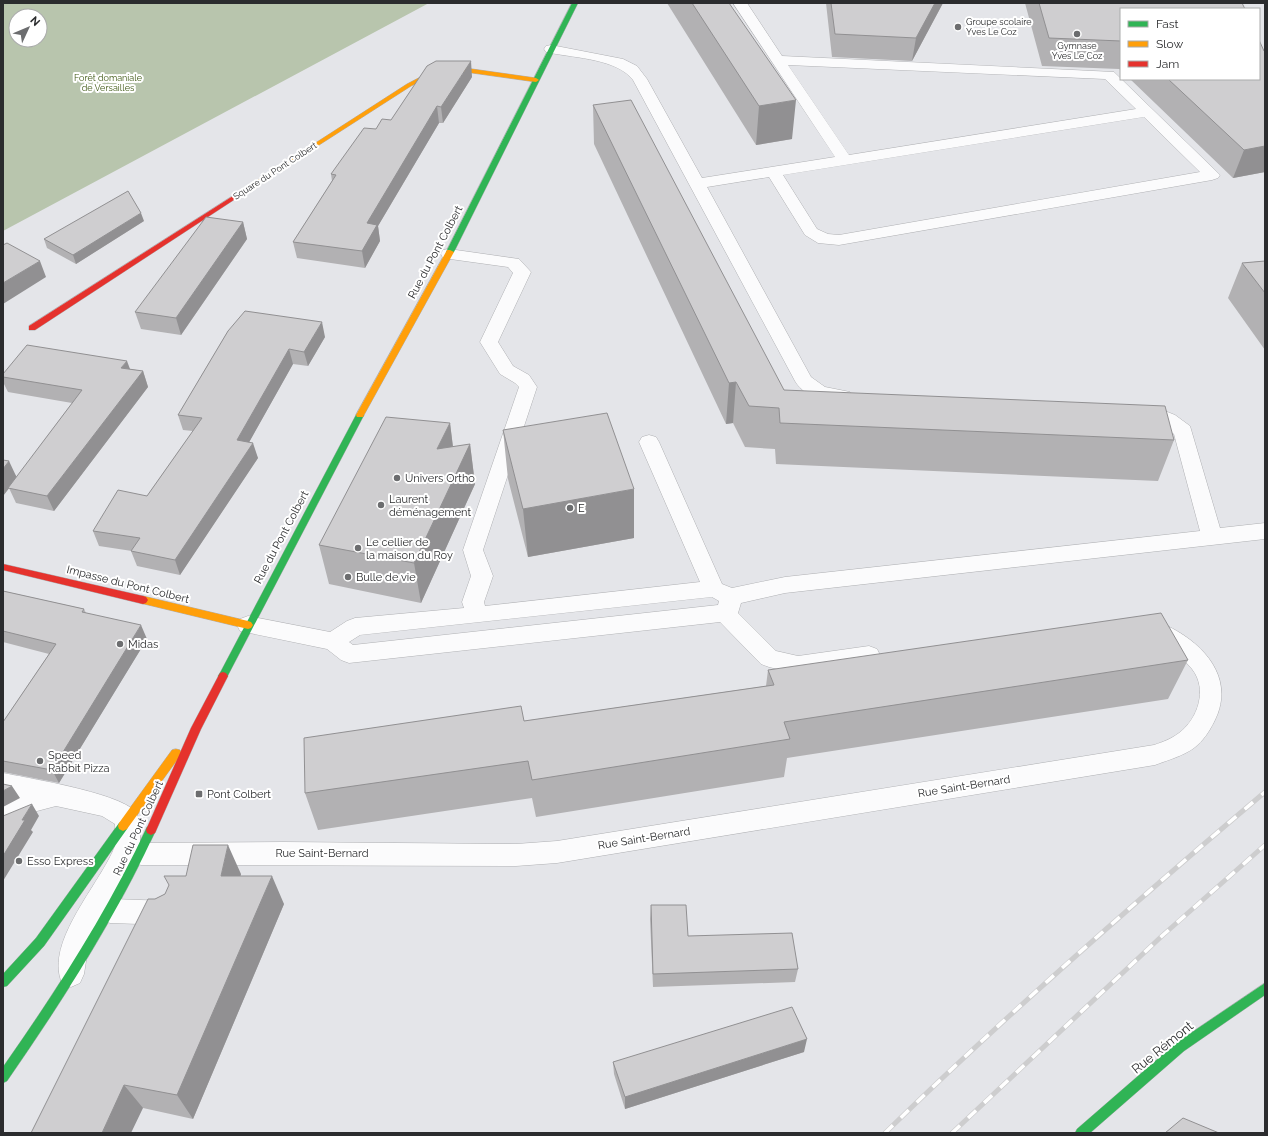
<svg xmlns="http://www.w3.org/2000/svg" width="1268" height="1136" font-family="Raleway,sans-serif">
<rect width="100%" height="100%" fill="#e4e5e9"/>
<path fill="#b8c5ad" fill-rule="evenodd" d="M3,3h426l-426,228zM16,16h24v24h-24z"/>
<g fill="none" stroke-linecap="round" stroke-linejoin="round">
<g stroke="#afb0b3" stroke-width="1">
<path id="lane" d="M733,3h14l35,53 332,16 106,103 -2,3 -6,2 -373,65 -21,-2 -13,-8 -36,-58 -62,10 104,190 14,10 25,5 2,4 -2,4c-19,6 -45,-2 -55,-19l-162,-301c-16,-21 -57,-22 -82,-27l-5,-1 -2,-3 2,-3 5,-1 72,14 14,7 10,13 55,99 133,-21zM788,65l317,14 31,30 -287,46zM1144,117l56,55 -361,63 -11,-1 -11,-5 -34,-54z
M449,249l70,10 12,13 -33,70 15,24 16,9 8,12 -54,163 10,26 -9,26 1,4 215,-24 -61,-140 3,-5 7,-2 7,2 3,5 63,142 10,4 53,-11 415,-46 -26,-97 -17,-12 -24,-4 -2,-5 2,-5 14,-1 18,4 10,4 15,11 30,102 45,-5v16l-480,54 -44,10 -3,10 38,38 22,5 71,-10 8,3 3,6 -3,6 -8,3 -71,10 -29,-7 -8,-3 -41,-42 -371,41 -8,-3 -14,-11 -87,-18 -3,-6 3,-6 8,-3 82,16 17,-11 8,-3 109,-10 -2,-6 9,-26 -8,-26 56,-163 -4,-4 -15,-9 -20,-32 33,-69 -5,-6 -65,-9 -2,-4 2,-4zM712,597l7,4 -1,4 -365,40 -4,-3 11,-7z
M1153,620c43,15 86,54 61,102 -5,10 -11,19 -20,26 -11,8 -26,12 -39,17l-598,98 -41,3 -375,-1 -9,-3 -20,37 57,2 9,4 4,8 -4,8 -9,4 -59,-2 -9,-4 -12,23 -5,32 -4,9 -9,4 -9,-4c-18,-41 39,-100 53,-137 2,-6 0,-15 0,-22l-13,-8 -46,-10 -53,14v-22l11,-2 -11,-3v-20c25,5 122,21 133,40 5,8 4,21 4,30l143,-1 233,2 41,-3 597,-96c9,-3 17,-6 25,-12 19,-14 29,-44 13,-64 -12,-15 -30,-25 -47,-34l-3,-6 3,-6z"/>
</g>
<g stroke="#afb0b3" stroke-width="1">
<path id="fast" d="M572,3h6l-124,249 -4,2h-3l-1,-2z
M360,412l4,3 -138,264 -3,1 -3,-1 -2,-3 2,-3 136,-258z
M123,821l4,2 1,3 -1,3 -83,117 -37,40 -4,1v-13l33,-36 83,-115z
M151,825l4,2 1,3c-41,89 -93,170 -149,251l-4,2v-16c54,-77 104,-155 144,-240z
M1265,983v12l-81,56 -94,82h-15l2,-4 99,-86z"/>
</g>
<g stroke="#afb0b3" stroke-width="1">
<path id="slow" d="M465,68l71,10 3,2 -3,2 -71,-10 -30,2 -24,12 -162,104 -2,1 -3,-2 163,-105 25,-13z
M447,250h3l4,2 -90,163 -1,2h-6l-1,-2z
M143,596l105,25 3,1 2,3 -2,3 -3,1 -108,-26 -2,-3 2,-3z
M176,749l4,1 1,3 -1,3 -53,73 -4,2 -4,-2 -1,-3 1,-3 53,-73z"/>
</g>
<g stroke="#afb0b3" stroke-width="1">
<path id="jam" d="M247,187l2,1v2l-214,140h-6v-4z
M3,564l140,32 3,1 2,3 -2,3 -3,1 -140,-34z
M223,672l3,1 2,3 -27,53 -46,104 -4,2 -4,-2 -1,-3 45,-102 29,-55z"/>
</g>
<use href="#lane" fill="#fbfbfc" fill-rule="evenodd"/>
<use href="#fast" fill="#30b455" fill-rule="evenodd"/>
<use href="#slow" fill="#ff9f0a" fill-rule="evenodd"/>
<use href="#jam" fill="#e5322d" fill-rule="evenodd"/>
<g stroke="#cdcdce" stroke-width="5">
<path id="rail" d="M885,1133c122,-119 250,-231 380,-341
M952,1133l211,-198 102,-90"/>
</g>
<use href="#rail" stroke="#fff" stroke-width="3.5" stroke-dasharray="11" stroke-linecap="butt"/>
</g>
<path fill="#b2b1b3" d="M667,3h62l63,136 -36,6z
M826,3h117l-31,58 -80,-4z
M1025,3h217l-121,6v61l-2,-1 -77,-3z
M472,77l-29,46h-4l-61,103 2,15 -15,27 -68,-10 -4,-16 39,-61 -1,-7 45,-45 15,-9z
M1130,79h129l6,93 -32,6z
M593,105l191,285 390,50 -16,41 -382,-17 -1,-15 -30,-2 -12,-24 -7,1 -132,-280z
M144,221l-68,43 -29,-16 -3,-9z
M243,222l4,17 -66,96 -40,-6 -6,-17z
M1265,261v89l-37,-52 14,-35z
M228,331l97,6 -17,29 -15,-2 -44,78 9,16 -78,117 -43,-9 -6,-15h1l-33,-5 -6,-15 54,-35 46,-65 -10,-1 -5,-15z
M130,369l13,2 5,16 -94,124 -38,-8 -7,-15 -6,8v-36l14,17 55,-74 -64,-11 -5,-10v-8z
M450,423l3,24 17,-3 5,40 -54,119 -92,-19 -10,-39z
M503,430l131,108 -106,19 -20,-78z
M3,591l81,18 2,4 61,26 -88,144 -56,-11v-50l46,-68 -46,-12z
M1188,660l-20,39 -381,59 -3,19 -248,40 -4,-19 -214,32 -13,-37 219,-72 242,-35 2,-16z
M241,874l-1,2 44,28 -91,215 -50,-11 -112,25 124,-234 10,-5 21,-18z
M651,905l37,31 110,33 -3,13 -142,5 -3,-68z
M804,1052l-179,57 -11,-35 -1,-12z"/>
<path fill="#919092" d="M935,3h8l-31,58 4,-23z
M471,61l1,16 -29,46 -2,-16z
M796,100l-4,39 -36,6 3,-39z
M437,106l2,17 -61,103 2,15 -15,27 -3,-17 5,-28z
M1265,146v26l-32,6 11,-28z
M141,213l3,8 -68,43 -3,-9z
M243,222l4,17 -66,96 -5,-17z
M40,261l6,16 -43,27v-21z
M322,322l3,15 -17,29 -4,-14z
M289,349l4,15 -51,91 -5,-15z
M127,361l6,16 -12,-9z
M143,371l5,16 -94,124 -7,-15z
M736,382l-3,41 -7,1 3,-41z
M450,423l5,41 -18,-15z
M253,443l5,15 -78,117 -5,-15z
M470,444l5,40 -54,119 -7,-40z
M9,461l8,17 -14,18v-27z
M634,489v49l-106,19 -5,-48z
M141,625l6,14 -88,144 -7,-13z
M12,786l8,12 -17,9v-16z
M32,804l7,12 -8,14 2,2 -30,49v-25l19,-36z
M228,845l13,29 -7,30 -13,-28z
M272,876l12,28 -91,215 -16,-24z
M807,1039l-3,13 -179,57v-12z
M124,1085l19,23 -12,25h-29z"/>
<path fill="#cfced0" stroke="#919092" d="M692,3h37l67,97 -37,6z
M831,3h104l-19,35 -81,-4z
M1039,3h203l3,6h-124v32l-72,-3z
M1259,40l5,11 1,-1v96l-21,4 -76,-71h91z
M436,61h35l-30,46 -4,-1 -70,117 10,2 -15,26 -69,-9 43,-67 -5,-1 33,-46 12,1 6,-10 9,1 36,-54z
M631,100l153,290 381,16 9,34 -394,-17 -1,-15 -30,-2 -13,-24 -7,1 -136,-278z
M128,191l13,22 -68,42 -29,-16z
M206,217l37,5 -67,96 -41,-6z
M7,243l33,18 -37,22v-38z
M1265,261v32l-23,-30z
M245,311l77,11 -18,30 -15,-3 -52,91 16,3 -78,117 -44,-9 9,-13 -47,-7 25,-41 29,6 55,-78 -24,-3 50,-84z
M27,345l100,16 -6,7 22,3 -96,125 -39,-8 74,-98 -79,-13v-3z
M607,413l27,76 -111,20 -20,-79z
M386,417l64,6 -13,26 33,-5 -56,119 -95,-18z
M3,460l6,1 -6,8z
M3,591l81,18 -2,3 59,13 -89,145 -49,-9v-39l53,-78 -53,-13z
M1161,613l27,47 -404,62 6,17 -258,41 -4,-19 -223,32 -1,-55 217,-32 3,15 250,-36 -6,-15z
M3,784l9,2 -9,5z
M32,804l-10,16h3l-22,36v-40z
M193,845h35l-7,31h51l-95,219 -53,-10 -22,48h-71l117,-234h7l10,-5 4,-9 -5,-9h22z
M651,905h35l2,31 104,-3 6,36 -145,5z
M792,1007l15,32 -182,58 -12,-35z
M1183,1118l36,15h-54z"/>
<g fill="#6c6d6f" stroke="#fff" stroke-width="1.5">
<circle cx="958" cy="27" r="4"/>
<circle cx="1077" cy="34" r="4"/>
<circle cx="397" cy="478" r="4"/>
<circle cx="381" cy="505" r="4"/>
<circle cx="570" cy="508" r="4"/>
<circle cx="358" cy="548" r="4"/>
<circle cx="348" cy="577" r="4"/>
<circle cx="120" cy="644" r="4"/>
<circle cx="40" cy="761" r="4"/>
<rect x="195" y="790" width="8" height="8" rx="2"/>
<circle cx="19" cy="861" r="4"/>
</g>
<g text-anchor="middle" stroke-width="4" stroke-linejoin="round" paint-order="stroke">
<g font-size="9" fill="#2b2c2e" stroke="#fff" text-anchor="start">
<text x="966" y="25">Groupe scolaire<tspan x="966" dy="10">Yves Le Coz</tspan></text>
<text x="1077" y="49" text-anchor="middle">Gymnase<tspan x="1077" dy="10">Yves Le Coz</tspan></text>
</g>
<g font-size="9" fill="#3e5813" stroke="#fff">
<text x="108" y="81">Forêt domaniale<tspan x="108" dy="10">de Versailles</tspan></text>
</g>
<g font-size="9" fill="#2b2c2e" stroke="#fff">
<text transform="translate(275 171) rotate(-33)" y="3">Square du Pont Colbert</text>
</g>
<g font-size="11" fill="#2b2c2e" stroke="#fff">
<text transform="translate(435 252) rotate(-62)" y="4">Rue du Pont Colbert</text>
<text transform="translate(281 537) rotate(-62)" y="4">Rue du Pont Colbert</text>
<text transform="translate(128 584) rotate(14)" y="4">Impasse du Pont Colbert</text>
<text transform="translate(964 786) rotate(-9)" y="4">Rue Saint-Bernard</text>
<text transform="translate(138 828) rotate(-65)" y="4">Rue du Pont Colbert</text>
<text transform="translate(644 838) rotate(-9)" y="4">Rue Saint-Bernard</text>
<text x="322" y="857">Rue Saint-Bernard</text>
</g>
<g font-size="11" fill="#2b2c2e" stroke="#fff" text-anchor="start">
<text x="405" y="482">Univers Ortho</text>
<text x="389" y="503">Laurent<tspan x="389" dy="13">déménagement</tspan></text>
<text x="578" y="512">E</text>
<text x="366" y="546">Le cellier de<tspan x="366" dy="13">la maison du Roy</tspan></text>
<text x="356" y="581">Bulle de vie</text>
<text x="128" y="648">Midas</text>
<text x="48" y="759">Speed<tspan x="48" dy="13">Rabbit Pizza</tspan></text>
<text x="207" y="798">Pont Colbert</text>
<text x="27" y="865">Esso Express</text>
</g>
<g font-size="13" fill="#2b2c2e" stroke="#fff">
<text transform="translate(1162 1047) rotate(-39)" y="5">Rue Rémont</text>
</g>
</g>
<rect width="1268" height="1136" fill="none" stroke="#2b2c2e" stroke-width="8"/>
<rect x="1120" y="8" width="140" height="72" fill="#ffffff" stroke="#aaabab"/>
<rect x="1128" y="21" width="20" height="6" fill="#30b455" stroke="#aaabab"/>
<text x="1156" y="28" font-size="12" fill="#2b2c2e">Fast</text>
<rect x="1128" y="41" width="20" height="6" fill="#ff9f0a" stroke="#aaabab"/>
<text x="1156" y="48" font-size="12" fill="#2b2c2e">Slow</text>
<rect x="1128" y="61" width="20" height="6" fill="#e5322d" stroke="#aaabab"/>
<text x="1156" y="68" font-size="12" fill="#2b2c2e">Jam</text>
<g transform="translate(28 28) rotate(46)"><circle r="19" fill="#ffffff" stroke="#aaabab"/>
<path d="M0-3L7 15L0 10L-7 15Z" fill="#6c6d6f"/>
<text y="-6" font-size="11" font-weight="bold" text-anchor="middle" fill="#2b2c2e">N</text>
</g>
</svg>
